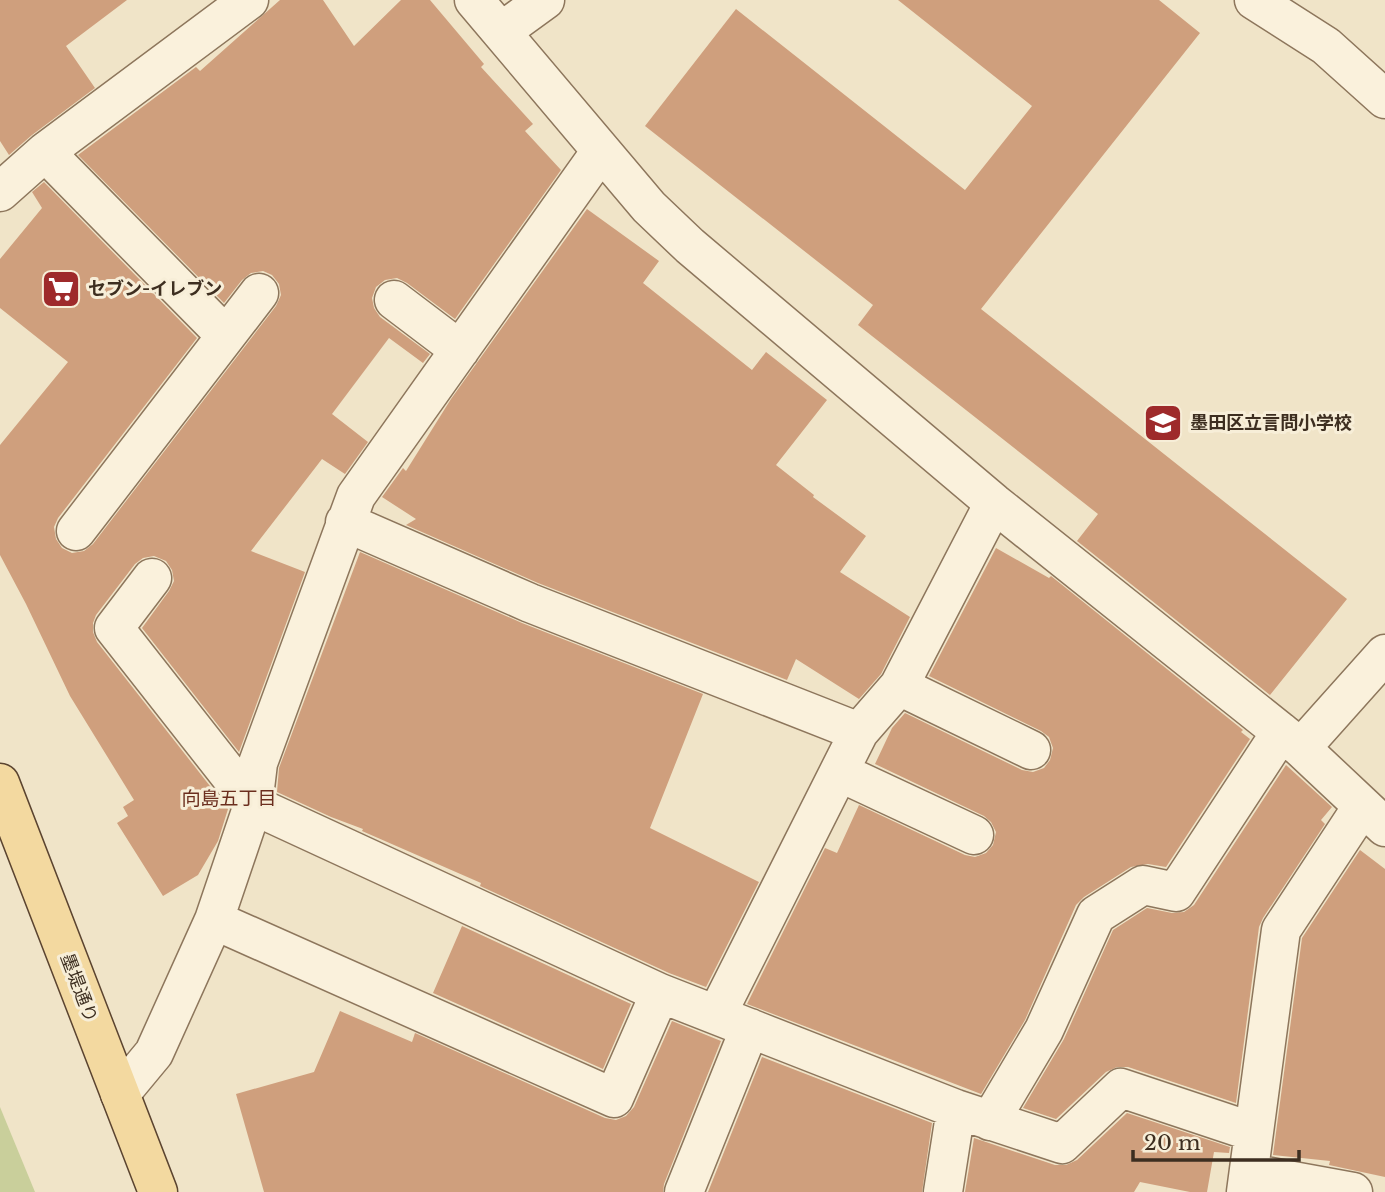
<svg xmlns="http://www.w3.org/2000/svg" width="1385" height="1192" font-family="'Libre Baskerville','Noto Sans JP',serif">
<rect width="100%" height="100%" fill="#f0e4c8"/>
<path fill="#c9cf9b" d="M0,1107l35,85h-35z"/>
<path fill="#cf9f7d" d="M0,0h127l-61,46 29,42 -63,47 -23,20 -9,-14z
M280,0h43l31,46 47,-46h29l54,64 -3,3 52,57 -8,7 36,39 -106,149 -48,-36 -10,-5 -12,2 -9,7 -4,11 2,10 6,9 50,37 -7,9 -34,-25 -57,76 36,28 -23,32 -23,-15 -71,92 54,21 -66,180 -97,-124 27,-37 5,-10 -2,-11 -6,-9 -12,-5 -11,2 -8,6 -39,51 -3,8v9l4,10 131,167 -10,32 -20,34 -35,21 -46,-73 11,-7 -5,-9 11,-7 -64,-104 -44,-92 -26,-49v-110l68,-83 -68,-54v-49l42,-51 -10,-16 12,-10 153,156 -139,180 -4,9 2,12 6,9 10,5 12,-2 9,-7 183,-238 5,-11 -2,-11 -7,-9 -9,-4 -12,2 -9,7 -18,23 -146,-148 118,-88 4,4z
M898,0h261l41,33 -219,276 366,290 -77,96 -193,-154 21,-27 -240,-189 15,-20 -228,-179 91,-117 229,181 67,-84z
M587,209l72,52 -16,22 109,87 14,-18 61,48 -51,65 38,30 -1,2 53,39 -26,36 70,45 -29,57 -22,25 -63,-40 -9,21 -249,-97 -132,-58 10,-6 -34,-22 21,-29 3,3 45,-72z
M996,548l53,30 2,-2 192,154 -2,2 9,7 -84,128 -18,-3 -17,3 -47,30 -8,8 -51,115 -44,74 -234,-90 78,-156 12,5 22,-48 106,50 10,2 11,-4 7,-8 3,-13 -5,-10 -7,-6 -109,-52 17,-36 13,-15 117,57 11,2 11,-4 6,-8 3,-12 -4,-11 -8,-6 -112,-55z
M360,552l162,71 181,71 -53,134 109,54 -53,105 -37,-14 -189,-87 1,-3 -119,-52 1,-2 -32,-12 -54,-25 2,-24z
M1286,765l46,42 -11,13 4,4 -62,94 -4,9 -23,176 -108,-36h-11l-11,5 -50,47 -33,-11 41,-69 49,-109 34,-22 25,5 12,-1 10,-7z
M1360,850l25,19v308l-56,-12 1,-4 -57,-6 29,-217z
M462,926l169,78 -28,65 -170,-76z
M340,1011l72,31 3,-9 190,85 11,2 10,-4 8,-9 38,-86 49,20 -57,143 -1,8h-399l-28,-98 78,-22z
M762,1057l170,66 -10,69h-214z
M1127,1113l103,34 -1,6 -15,-1 -7,40h-17l-50,-10 -6,10h-169l9,-54 81,27h11l11,-5z"/>
<g fill="none" stroke-linecap="round" stroke-linejoin="round">
<g stroke="#8d765c" stroke-width="41">
<path id="minor" d="M474,0l175,207 41,39 304,257 307,245 84,79
M1254,0l72,46 59,53
M501,32l44,-32
M45,152l180,183
M0,192l45,-40 204,-152
M394,300l66,50
M345,522l185,81 329,129
M76,531l183,-238
M152,578l-38,50 139,177 407,188 296,116 106,35 59,-56 132,44
M899,686l132,64
M1301,748l84,-94
M839,772l135,63
M214,920l400,178 46,-105
M717,1014l142,-282 40,-46 95,-183
M120,1094l34,-41 60,-133 39,-115 5,-42 98,-267 245,-345
M990,1121l54,-91 52,-115 47,-30 33,7 105,-160
M1249,1173l104,19
M684,1192l66,-164
M943,1192l13,-83
M1246,1192l35,-262 81,-123"/>
</g>
<g stroke="#5b4430" stroke-width="41">
<path id="major" d="M0,783l158,409"/>
</g>
<use href="#minor" stroke="#faf1dc" stroke-width="38"/>
<use href="#major" stroke="#f3d9a0" stroke-width="38"/>
</g>
<defs>
<g id="supermarket-square" transform="scale(2.0125)"><rect x="-9" y="-9" width="18" height="18" rx="4" fill="#9e2a2b" stroke="#f7eed8"/><path d="M-6-5.5h2.5l.6 2H6L4.5 2H-2.5L-4.4-4H-6ZM-1.5 3.2a1.3 1.3 0 1 0 .1 0ZM3 3.2a1.3 1.3 0 1 0 .1 0Z" fill="#fff"/></g>
<g id="school-square" transform="scale(2.0125)"><rect x="-9" y="-9" width="18" height="18" rx="4" fill="#9e2a2b" stroke="#f7eed8"/><path d="M0-5L7-2L0 1L-7-2ZM-4 1L0 2.5L4 1V4Q0 6-4 4Z" fill="#fff"/></g>
</defs>
<g fill-rule="evenodd">
<use href="#supermarket-square" x="61" y="289"/>
<use href="#school-square" x="1163" y="423"/>
</g>
<g text-anchor="middle" stroke-width="6" stroke-linejoin="round" paint-order="stroke">
<g font-size="18" font-weight="bold" fill="#3d2e20" stroke="#f7eed8" text-anchor="start">
<text x="88" y="295">セブン-イレブン</text>
<text x="1190" y="429">墨田区立言問小学校</text>
</g>
<g font-size="18" fill="#3d2e20" stroke="#f7eed8">
<text transform="translate(79 988) rotate(69)" y="6">墨堤通り</text>
</g>
<g font-size="19" fill="#6b2e1e" stroke="#f7eed8">
<text x="229" y="805">向島五丁目</text>
</g>
</g>
<path d="M1133 1150v10h166v-10" fill="none" stroke="#3d2e20" stroke-width="3.5"/>
<text x="1144" y="1150" font-size="21" fill="#3d2e20" stroke="#f7eed8" stroke-width="5" paint-order="stroke">20 m</text>
</svg>
